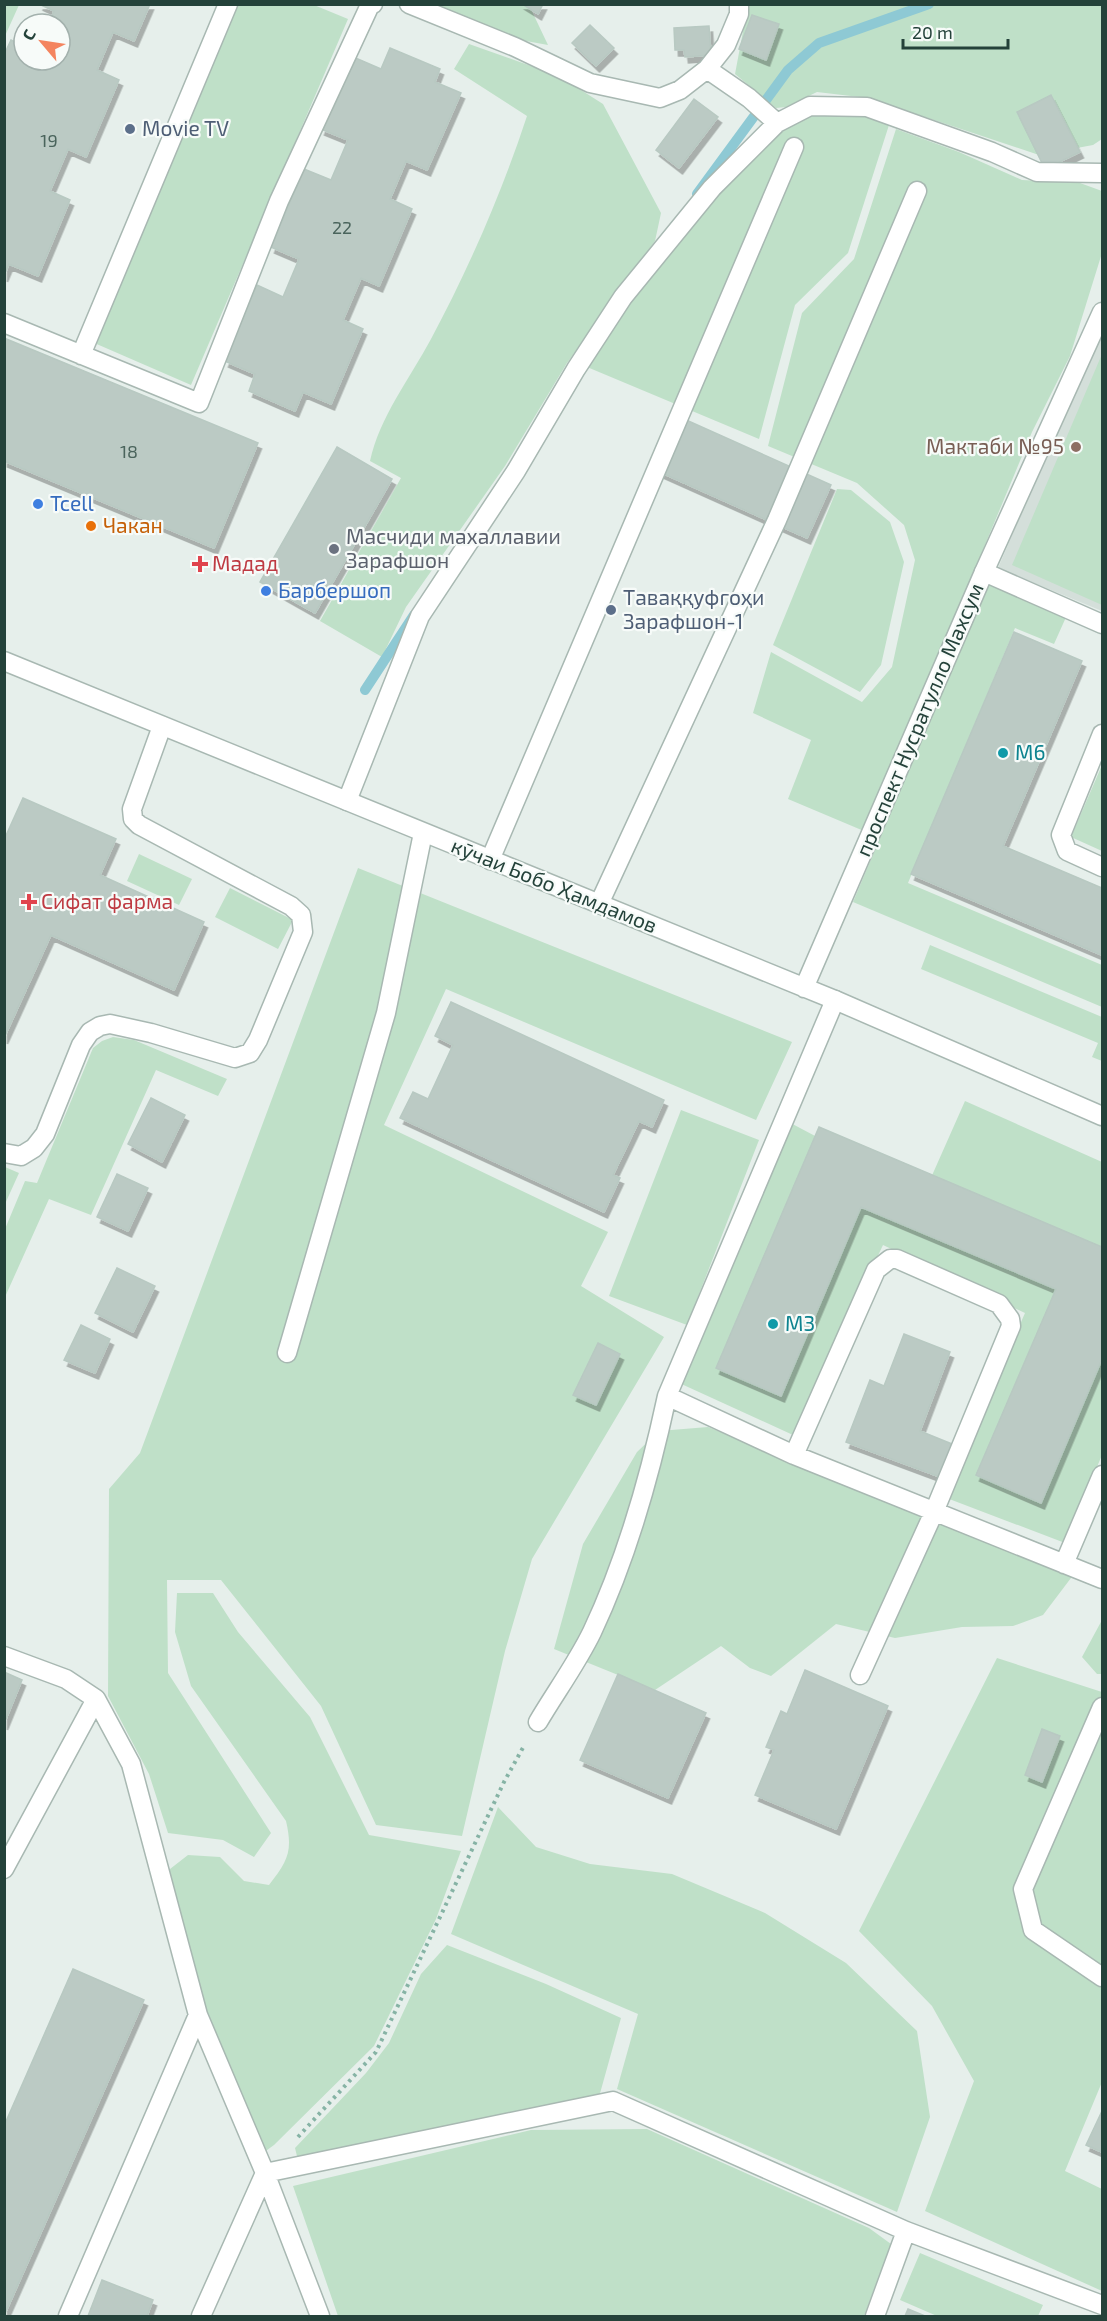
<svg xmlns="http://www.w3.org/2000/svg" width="1107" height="2321" font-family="'Exo 2',sans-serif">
<defs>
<filter id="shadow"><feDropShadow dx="3.5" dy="6" stdDeviation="0" flood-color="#0004"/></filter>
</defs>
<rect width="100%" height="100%" fill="#e6efeb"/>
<path fill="#d4dfda" d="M1102,325v286l-104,-43z"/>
<path fill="#bfe0c8" d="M5,4l14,1 -14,31 -1,-31z
M238,5h76l34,14 -157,366 -99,-43z
M426,5h103l19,40 -33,-6z
M748,5h354v134l-9,6 -54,10 -171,-57 -51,-6 -31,15 -10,1 -41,-34z
M469,44l90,32 44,28 58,109 -6,28 -88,122 -62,103 -99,141 -24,50 -62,-36 81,-143 -31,-17c9,-43 40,-83 61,-122 38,-71 71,-147 96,-223l-73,-47z
M812,112l53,1 24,12 -41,128 -53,52 -36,134 -172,-72 42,-65 82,-102 67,-67z
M896,129l63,23 63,28 58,3 22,8v62l-32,103 -38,76 -57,137 -104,265 -83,-35 23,-59 -58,-27 18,-61 91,50 30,-35 23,-107 -11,-35 -47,-42 -89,-37 34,-133 52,-54z
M1102,354v251l-90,-40z
M837,489l14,1 39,32 14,40 -23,103 -21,27 -87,-47z
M988,582l79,33 -13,29 -39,-16 -107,255 194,82v42l-249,-105z
M1102,765v86l-31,-14z
M139,854l53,25 -13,26 -52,-24z
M358,868l434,174 -36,78 -310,-131 -62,136 224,107 -27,54 83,51 -132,222 -27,92 -43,185 -86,-11 -55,-119 -100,-126h-54l1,93 103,160 -17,24 -31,-17 -55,-7 -19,-59 -41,-78 1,-207 31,-36z
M230,888l63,32 -15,29 -63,-32z
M930,945l172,72v44l-10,-4 6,-14 -177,-74z
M113,1037l21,3 93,39 -9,17 -62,-26 -65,145 -42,-16 -44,98v-68l20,-48 12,2 56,-135 9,-7z
M965,1101l137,61v116l-180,-80z
M681,1110l78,30 -72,185 -78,-29z
M783,1119l51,27 21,51 247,112v146l-37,88 -121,-46 81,-184 -142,-68 -90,190 -116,-53z
M5,1167l14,6 -14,31h-1z
M708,1427l366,147 -31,41 -30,11 -51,1 -67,11 -59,-14 -65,52 -21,-8 -29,-22 -66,44 -101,-41 29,-105 54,-92 22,-21z
M177,1593h36l25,39 72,85 59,118 92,16 -25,68 -62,127 -100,99 -11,8 -60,-138 -42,-139 27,-21 32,2 24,24 25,4c19,-24 24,-34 17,-64l-95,-135 -16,-54z
M1102,1620v54h-5l-15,-17z
M997,1658l105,34v390l-37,89 37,18v102l-177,-80 49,-130 -42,-75 -73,-75z
M498,1807l38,40 54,17 82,10 93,39 81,50 71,68 13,86 -33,95 -280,-123 21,-75 -187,-80z
M447,1945l99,39 75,34 -22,79 -301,63 -3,-12 71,-75 23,-30 32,-69z
M647,2129l222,99 22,16 -27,72h-526l-45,-130 238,-56z
M920,2253l123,52 -5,11h-101l-37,-16z"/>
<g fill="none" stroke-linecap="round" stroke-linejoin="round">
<path stroke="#8ec9d4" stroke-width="10" d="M697,194l91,-124 31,-27 110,-39
M365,690l49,-75"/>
</g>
<path fill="#bbcac4" stroke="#b8c9c2" stroke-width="1.5" filter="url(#shadow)" d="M39,4h111l-16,37 -21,-9 -16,38 22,10 -33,77 -18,-8 -18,42 20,9 -32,76 -29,-12 -5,12v-221l7,-15 13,6v14h36v-36h-11l5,-13z
M522,4h21l-5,10z
M752,15l27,9 -13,36 -27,-11z
M590,25l24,23 -18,18 -24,-23z
M709,26l2,29 -26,2 -1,-7h-9l-1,-22z
M390,48l50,21 -5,13 26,11 -34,77 -21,-9 -16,38 22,10 -33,77 -18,-8 -18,42 20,9 -32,75 -28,-12 -8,19 -46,-20 6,-17 -30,-13 32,-76 26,12 16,-38 -28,-12 33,-78 27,11 17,-40 -27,-11 30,-73 30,13z
M1051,95l29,57 -35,17 -28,-57z
M694,99l24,18 -39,51 -23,-18z
M4,338l254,105 -44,105 -210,-87z
M675,415l156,70 -24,53 -156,-70z
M337,447l55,32 -77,134 -55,-31z
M1014,632l68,29 -79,185 99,42v67l-191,-81z
M23,798l93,41 -16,36 104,47 -30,68 -123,-55 -47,103v-198z
M451,1002l213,98 -12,27 -13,-6 -26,54 7,3 -16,34 -204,-94 13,-26 15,7 25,-54 -18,-9z
M151,1098l34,17 -23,47 -34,-18z
M819,1127l283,120v112l-61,144 -65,-28 80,-186 -195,-82 -80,189 -65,-28z
M117,1174l31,14 -20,43 -31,-14z
M117,1268l38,18 -22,46 -38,-19z
M81,1325l29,14 -15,34 -31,-13z
M904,1334l46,18 -30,79 32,13 -12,33 -94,-35 24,-62 14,6z
M598,1343l22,11 -24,51 -23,-10z
M805,1670l83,36 -52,123 -81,-34 19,-45 -8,-3 15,-36 6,3z
M4,1672l18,8 -18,44z
M618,1674l88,39 -38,85 -88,-38z
M1042,1729l18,7 -18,46 -17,-7z
M73,1969l71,31 -140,316v-190z
M1102,2111v41l-16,-7z
M102,2280l51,20 -6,16h-59z
M908,2309l17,7h-20z"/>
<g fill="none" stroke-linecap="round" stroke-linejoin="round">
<g stroke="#a8b8b2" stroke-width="21">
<path id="service" d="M409,4l106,43 75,36 70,15 20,-8 27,-21 19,-24 13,-31v-10
M707,69l42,29 28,25
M4,323l195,80 80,-202 91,-196 3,-1
M81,355l147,-351
M984,572l118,-260
M1102,734l-41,101 6,16 35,16
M347,801l73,-185 96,-145 60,-102 47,-72 89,-109 65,-65 33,-17 57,1 125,45 45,20 65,1
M490,860l304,-713
M599,904l178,-384 140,-329
M835,1000l-168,396 127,59 308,124
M4,1153l17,3 13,-8 11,-14 36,-89 9,-13 10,-6 10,-2 41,9 84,25 15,-5 8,-13 45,-108 -2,-17 -10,-9 -152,-81 -6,-6 -1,-10 30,-83
M287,1353l99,-340 37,-180
M794,1455l82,-185 14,-11h7l102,45 11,15 1,7 -77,186 -74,163
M1064,1564l38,-89
M4,1656l62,23 30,20 35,65 67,251 67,158 55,143
M1102,1707l-79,182 10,41 69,47
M538,1722c17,-29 39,-59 54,-90 35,-74 58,-156 75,-236
M4,1869l92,-170
M68,2316l130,-301
M201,2316l64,-143 348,-72 293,130 196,74
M875,2316l31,-85"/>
</g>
<g stroke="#a8b8b2" stroke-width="21">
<path id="tertiary" d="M4,661l831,339 267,116
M804,988l180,-416 118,52"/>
</g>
<path stroke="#86b3a5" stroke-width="4" stroke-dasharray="3 4.5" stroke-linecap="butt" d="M298,2137l78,-85 128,-270 21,-38"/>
<use href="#service" stroke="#fff" stroke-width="18"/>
<use href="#tertiary" stroke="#fff" stroke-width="18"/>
</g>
<g fill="#5c6f8a" stroke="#f7fbf9" stroke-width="2">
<circle cx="130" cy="129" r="6"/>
<circle cx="611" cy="610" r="6"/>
</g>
<circle fill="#8d6e63" stroke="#f7fbf9" stroke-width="2" cx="1076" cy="447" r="6"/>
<g fill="#3f7fe0" stroke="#f7fbf9" stroke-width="2">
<circle cx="38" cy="504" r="6"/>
<circle cx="266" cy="591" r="6"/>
</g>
<circle fill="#e8710a" stroke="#f7fbf9" stroke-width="2" cx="91" cy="526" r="6"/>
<circle fill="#6b7280" stroke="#f7fbf9" stroke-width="2" cx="334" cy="549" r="6"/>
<g fill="#e0444e" stroke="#f7fbf9" stroke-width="2">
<path d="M197 555h6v6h6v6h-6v6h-6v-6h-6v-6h6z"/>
<path d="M26 893h6v6h6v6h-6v6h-6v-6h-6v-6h6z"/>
</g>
<g fill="#0f9aa8" stroke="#f7fbf9" stroke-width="2">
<circle cx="1003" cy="753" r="6"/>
<circle cx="773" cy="1324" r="6"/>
</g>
<g text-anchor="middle" stroke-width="4.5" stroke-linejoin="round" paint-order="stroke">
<g font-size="18" fill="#4a645c">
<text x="49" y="147">19</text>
<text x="342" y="234">22</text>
<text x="129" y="458">18</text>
</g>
<g font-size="21" fill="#4e5e75" stroke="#f7fbf9" text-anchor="start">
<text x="142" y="136">Movie TV</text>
<text x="623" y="605">Таваққуфгоҳи<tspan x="623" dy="24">Зарафшон-1</tspan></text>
</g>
<g font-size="21" fill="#785e54" stroke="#f7fbf9" text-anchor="end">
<text x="1064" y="454">Mактаби №95</text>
</g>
<g font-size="21" fill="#366cbe" stroke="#f7fbf9" text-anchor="start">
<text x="50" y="511">Tcell</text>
<text x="278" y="598">Барбершоп</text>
</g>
<g font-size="21" fill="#c56008" stroke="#f7fbf9" text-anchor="start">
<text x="103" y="533">Чакан</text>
</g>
<g font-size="21" fill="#5b616d" stroke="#f7fbf9" text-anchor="start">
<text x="346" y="544">Масчиди махаллавии<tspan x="346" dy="24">Зарафшон</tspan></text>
</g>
<g font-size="21" fill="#be3a42" stroke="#f7fbf9" text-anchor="start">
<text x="212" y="571">Мадад</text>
<text x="41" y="909">Сифат фарма</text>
</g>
<g font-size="21" fill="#24423a" stroke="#f7fbf9">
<text transform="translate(920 720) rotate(-67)" y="7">проспект Нусратулло Махсум</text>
<text transform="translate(554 886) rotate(22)" y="7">кӯчаи Бобо Ҳамдамов</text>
</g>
<g font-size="21" fill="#0d838f" stroke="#f7fbf9" text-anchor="start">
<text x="1015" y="760">М6</text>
<text x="785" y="1331">М3</text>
</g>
</g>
<rect width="1107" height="2321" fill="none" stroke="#24423a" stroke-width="12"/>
<g transform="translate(42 42) rotate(299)"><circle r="28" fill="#f7fbf9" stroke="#a3b1ad" stroke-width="1.5"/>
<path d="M0-4.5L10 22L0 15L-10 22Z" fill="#f4845f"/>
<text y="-9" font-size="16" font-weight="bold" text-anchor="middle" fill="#24423a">С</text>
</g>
<path d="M903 39v9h105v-9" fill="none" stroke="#24423a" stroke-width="3"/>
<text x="912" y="39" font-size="18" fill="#24423a" stroke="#f7fbf9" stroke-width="4.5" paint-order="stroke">20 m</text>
</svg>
